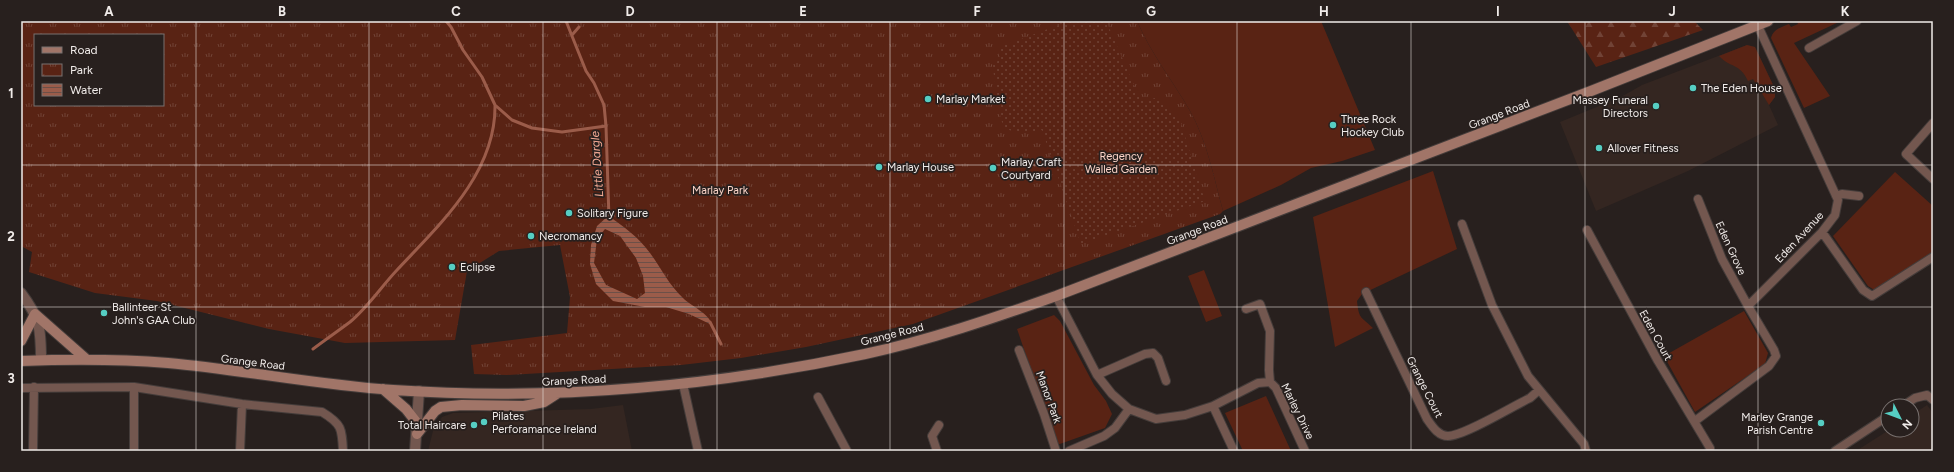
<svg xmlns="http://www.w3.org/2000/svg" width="1954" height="472" font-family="Figtree,sans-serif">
<defs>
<pattern id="forest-firs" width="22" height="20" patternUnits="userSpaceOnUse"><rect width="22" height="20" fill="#592314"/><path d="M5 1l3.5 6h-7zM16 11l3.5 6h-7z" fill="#714336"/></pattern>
<pattern id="park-tufts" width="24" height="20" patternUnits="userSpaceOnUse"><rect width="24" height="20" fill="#592314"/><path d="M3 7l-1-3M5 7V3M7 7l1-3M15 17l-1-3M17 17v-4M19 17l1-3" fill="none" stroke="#714336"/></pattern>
<pattern id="garden-dots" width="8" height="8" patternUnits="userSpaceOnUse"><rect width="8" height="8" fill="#592314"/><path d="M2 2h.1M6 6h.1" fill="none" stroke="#714336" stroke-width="1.8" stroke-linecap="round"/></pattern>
<pattern id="water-rules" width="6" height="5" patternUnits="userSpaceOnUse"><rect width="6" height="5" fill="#9b5c4a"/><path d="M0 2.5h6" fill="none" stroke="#6d5048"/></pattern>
</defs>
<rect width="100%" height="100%" fill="#28201e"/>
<path fill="#342621" d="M1747,45l8,2 20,42v8l-6,8 9,20 -90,46 -92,40 -36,-89 61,-25 21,-12z
M623,405l9,46h-204l6,-24 8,-10 11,-4 138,-4z
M1927,405l6,8v38h-77l33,-21h23v-15z"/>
<path fill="#592314" d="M1137,21h184l54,129 -33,11 -31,7 -30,17 -58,26c-9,-33 -16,-70 -33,-100 -17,-30 -39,-57 -53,-90z
M1797,21h44l-47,22 36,53 -26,12 -33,-70c2,-9 11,-11 18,-14l2,3 7,-3z
M1747,45l8,2 20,42v8l-6,8 -16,-26 -5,2c-8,-18 -18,-13 -29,-25z
M1433,171l24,78 -95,45 -5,7c2,19 4,15 16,27l-38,19 -22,-130z
M1895,172l38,34v46l-57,39 -8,-5 -35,-50z
M1204,270l18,46 -16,6 -18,-46z
M1744,311l24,42 -3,11 -70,48 -31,-56z
M1054,315l6,6 34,64 12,16 6,13 -7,14 -48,17 -40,-116z
M1266,396l25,55h-48l-18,-38z"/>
<path fill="url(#forest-firs)" d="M1567,21h127l9,9 -107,37z"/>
<path fill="url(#park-tufts)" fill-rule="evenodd" d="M21,21h1116c14,33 36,60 53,90 17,30 24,67 33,100l-3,3 -307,110 -107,23 -65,11 -60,7 -174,10 -33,-1 -3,-29 96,-12 3,-36 -10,-52 -61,6 -32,20 -12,69 -110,3 -76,-14 -112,-28 -62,-8 -66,-21 3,-20 -11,-6zM35,35h128v70h-128z"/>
<path fill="url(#garden-dots)" d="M1069,21h37l35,80 14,-3 24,19 26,84 -124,43 -39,-114c-14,4 -22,4 -36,-1l-5,-9 -9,-57 9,-3 -4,-12z"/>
<path fill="url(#water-rules)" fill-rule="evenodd" d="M608,216c16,10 31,22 42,37 11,15 19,32 33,45 9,9 26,15 29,27l-23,-11 -23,-7h-21l-32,-6 -17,-17 -6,-20 1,-19 6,-19zM605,229l15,7 16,22 7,18 2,17 -8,6 -31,-14 -12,-22 3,-24z"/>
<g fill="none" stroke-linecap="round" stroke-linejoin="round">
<path stroke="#9b5c4a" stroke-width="3" d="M446,21l5,6 12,23 19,27 13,28 17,15 20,8 30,4 44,-6 3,93
M566,21l20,50 8,12 10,22 2,21
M572,35l7,-8
M710,322l11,22
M313,349c12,-9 25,-18 37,-27 18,-15 31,-35 47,-52 43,-46 99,-97 98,-165"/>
<g stroke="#443c3a" stroke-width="10">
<path id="minor" d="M1809,48l48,-27
M1933,123l-27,31 27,25
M1836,196l6,-2 17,2
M1698,199l24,60 26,47
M1462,224l30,81 36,71 56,68 2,7
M1587,230l71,131 52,87
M1822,232l41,58 9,6 61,-39
M1366,292l61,127c5,7 11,17 21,17 16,0 65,-30 82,-38l9,-8
M1056,296l41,79 15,19 17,15 27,10 29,-4 28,-9 45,-23 12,-1
M1246,309l14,-5 10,27 -1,39 1,12
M1019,350l25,64 12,37
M1097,375l48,-21 8,-1 5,5 8,23
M1270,382l6,6 29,63
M683,384l15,67
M134,387v64
M21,388l113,-1 108,17 80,8c20,12 20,17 21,39
M818,397l29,54
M1213,406l21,45
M1903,406l12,-8 12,-3 6,5
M1695,421l74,-55 7,-10 -2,-6 -26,-44 74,-74 13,-17 3,-15 -80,-174
M33,451l1,-64
M240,451l2,-47
M937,451l-5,-15 7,-11
M1069,451l35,-15 11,-8 14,-19
M1835,451l53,-35"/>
</g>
<g stroke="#443c3a" stroke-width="12">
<path id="tertiary" d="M21,293c19,25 20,36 20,67
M415,451l4,-60"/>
</g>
<g stroke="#443c3a" stroke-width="12">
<path id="secondary" d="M21,341l14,-27 51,45
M21,361c49,-2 98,-2 147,2 76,7 150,22 225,27 159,11 317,-3 472,-36 65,-14 129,-36 191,-58l535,-205 177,-70
M383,389l23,20 11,14
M417,434l18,-23 6,-4 21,-2 62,1 20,-4 14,-9"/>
</g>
<use href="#minor" stroke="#73574f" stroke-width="8"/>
<use href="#tertiary" stroke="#73574f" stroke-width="10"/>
<use href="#secondary" stroke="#a17568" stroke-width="10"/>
</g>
<path fill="none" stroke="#f0ebe9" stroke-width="1" stroke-opacity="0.55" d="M196,21v430M369,21v430M543,21v430M717,21v430M890,21v430M1064,21v430M1237,21v430M1411,21v430M1585,21v430M1758,21v430M21,165h1912M21,307h1912"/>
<g fill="#56cec3" stroke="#28201e" stroke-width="1.5">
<circle cx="1693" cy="88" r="4"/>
<circle cx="928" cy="99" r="4"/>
<circle cx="1656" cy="106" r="4"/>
<circle cx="1333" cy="125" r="4"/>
<circle cx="1599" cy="148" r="4"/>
<circle cx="879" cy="167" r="4"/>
<circle cx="993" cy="168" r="4"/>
<circle cx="569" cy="213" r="4"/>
<circle cx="531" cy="236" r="4"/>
<circle cx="452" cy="267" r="4"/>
<circle cx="104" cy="313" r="4"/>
<circle cx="484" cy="422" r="4"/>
<circle cx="1821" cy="423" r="4"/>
<circle cx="474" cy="425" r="4"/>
</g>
<g text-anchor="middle" stroke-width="3.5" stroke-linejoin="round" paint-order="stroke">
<g font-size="11" fill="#f0ebe9" stroke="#28201e" text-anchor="start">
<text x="1701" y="92">The Eden House</text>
<text x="936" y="103">Marlay Market</text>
<text x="1648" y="104" text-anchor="end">Massey Funeral<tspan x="1648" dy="13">Directors</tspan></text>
<text x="1341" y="123">Three Rock<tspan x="1341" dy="13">Hockey Club</tspan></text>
<text x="1607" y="152">Allover Fitness</text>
<text x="1001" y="166">Marlay Craft<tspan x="1001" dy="13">Courtyard</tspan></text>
<text x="887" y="171">Marlay House</text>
<text x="577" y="217">Solitary Figure</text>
<text x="539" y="240">Necromancy</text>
<text x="460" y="271">Eclipse</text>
<text x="112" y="311">Ballinteer St<tspan x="112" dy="13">John's GAA Club</tspan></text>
<text x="492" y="420">Pilates<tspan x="492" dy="13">Perforamance Ireland</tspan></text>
<text x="1813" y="421" text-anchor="end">Marley Grange<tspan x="1813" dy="13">Parish Centre</tspan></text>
<text x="466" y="429" text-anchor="end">Total Haircare</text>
</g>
<g font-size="11" fill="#f0ebe9" stroke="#28201e">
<text transform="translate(1499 114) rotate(-21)" y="4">Grange Road</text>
<text transform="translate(1197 230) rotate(-21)" y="4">Grange Road</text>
<text transform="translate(1799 237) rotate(-47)" y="4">Eden Avenue</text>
<text transform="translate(1731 248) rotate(65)" y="4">Eden Grove</text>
<text transform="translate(892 334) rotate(-14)" y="4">Grange Road</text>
<text transform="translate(1656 335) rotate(61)" y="4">Eden Court</text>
<text transform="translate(253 362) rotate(7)" y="4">Grange Road</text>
<text transform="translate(574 380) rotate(-3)" y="4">Grange Road</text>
<text transform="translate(1425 387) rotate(63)" y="4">Grange Court</text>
<text transform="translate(1049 397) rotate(70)" y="4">Manor Park</text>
<text transform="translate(1298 411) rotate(64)" y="4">Marley Drive</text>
</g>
<g font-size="11" fill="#fbd4c8" stroke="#28201e">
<text x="1121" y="160">Regency<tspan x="1121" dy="13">Walled Garden</tspan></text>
<text x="720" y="194">Marlay Park</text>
</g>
<g font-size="12" font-style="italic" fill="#f5aa94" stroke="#28201e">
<text transform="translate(597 164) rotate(-94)" y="4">Little Dargle</text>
</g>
</g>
<rect width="1954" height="472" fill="none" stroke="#28201e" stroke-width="44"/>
<rect x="34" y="34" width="130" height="72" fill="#28201e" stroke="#78716f"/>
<rect x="42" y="47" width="20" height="6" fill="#a17568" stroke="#78716f"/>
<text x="70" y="54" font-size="12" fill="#f0ebe9">Road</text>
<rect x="42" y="64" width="20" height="12" fill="url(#park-tufts)" stroke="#78716f"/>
<text x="70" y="74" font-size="12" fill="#f0ebe9">Park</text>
<rect x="42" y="84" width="20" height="12" fill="url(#water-rules)" stroke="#78716f"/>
<text x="70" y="94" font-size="12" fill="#f0ebe9">Water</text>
<g transform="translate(1900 418) rotate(132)"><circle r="19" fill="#28201e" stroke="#78716f"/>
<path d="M0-3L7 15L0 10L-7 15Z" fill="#56cec3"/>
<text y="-6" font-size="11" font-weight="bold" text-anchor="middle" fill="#f0ebe9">N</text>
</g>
<rect x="22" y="22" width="1910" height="428" fill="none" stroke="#f0ebe9" stroke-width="1.5"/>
<g font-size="13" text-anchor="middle" font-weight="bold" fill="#f0ebe9">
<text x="109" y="16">A</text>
<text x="282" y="16">B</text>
<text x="456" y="16">C</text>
<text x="630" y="16">D</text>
<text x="803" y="16">E</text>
<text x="977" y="16">F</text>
<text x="1151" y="16">G</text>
<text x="1324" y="16">H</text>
<text x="1498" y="16">I</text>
<text x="1672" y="16">J</text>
<text x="1845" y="16">K</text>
<text x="11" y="98">1</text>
<text x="11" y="241">2</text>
<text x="11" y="383">3</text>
</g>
</svg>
